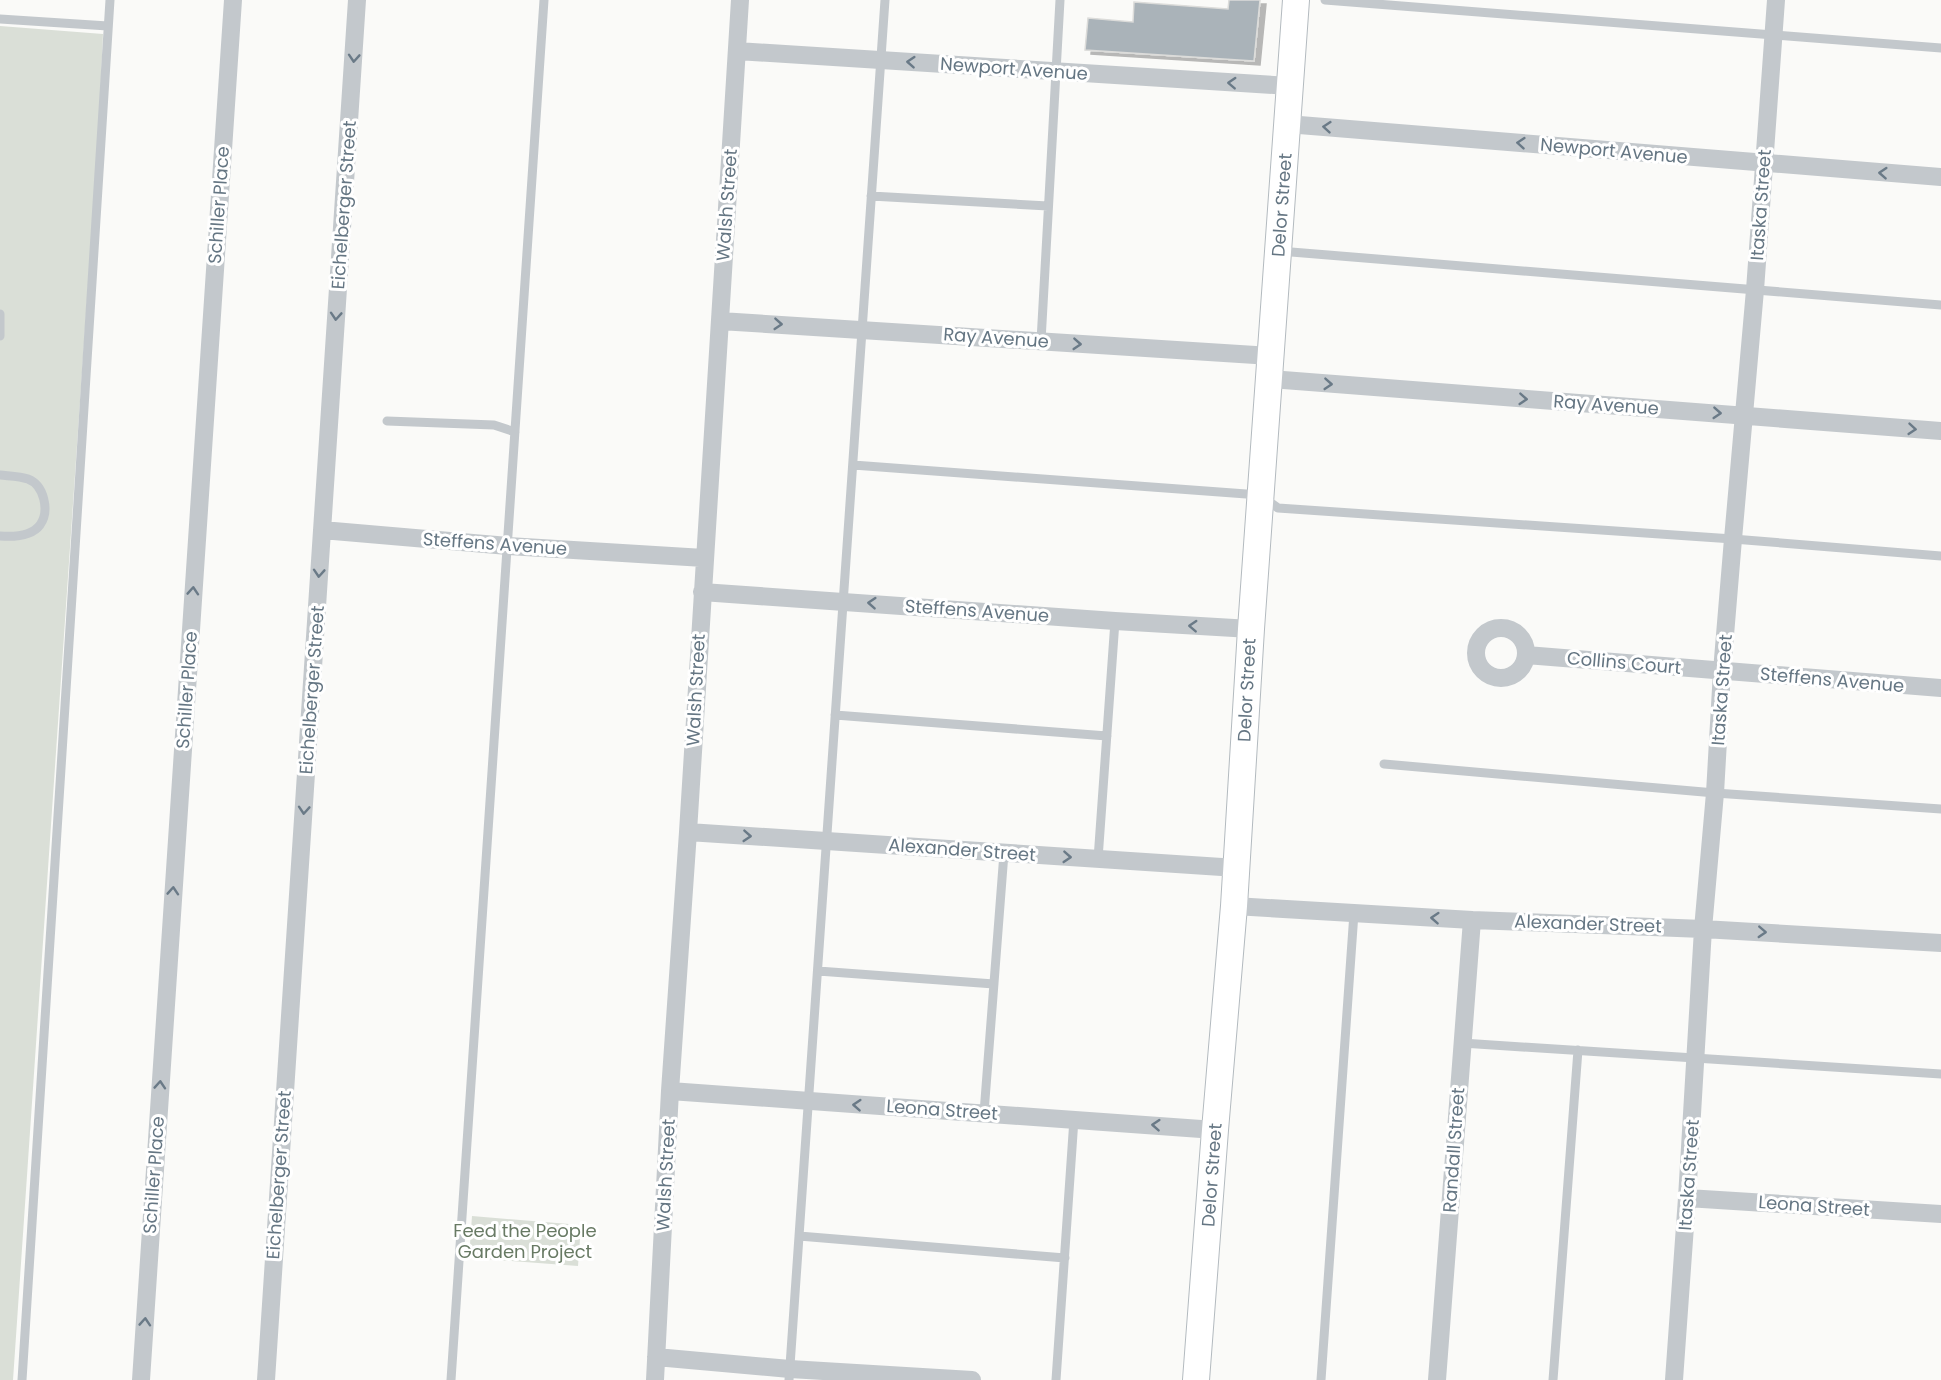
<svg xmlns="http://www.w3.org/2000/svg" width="1941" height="1380" font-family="Poppins,sans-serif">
<defs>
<filter id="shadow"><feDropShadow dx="6" dy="4" stdDeviation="0" flood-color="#0004"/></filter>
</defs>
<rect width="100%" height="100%" fill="#fafaf8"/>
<path fill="#dadfd7" d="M0,26l103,8 -4,90 -86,1256h-13z
M472,1216l109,9 -3,41 -109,-8z"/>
<path fill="#aab3b9" stroke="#dcdcda" stroke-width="1.5" filter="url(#shadow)" d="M1229,0h31l-6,61 -169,-11 3,-32 45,4 1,-20 94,7z"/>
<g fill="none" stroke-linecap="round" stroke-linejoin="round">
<g stroke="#b3babf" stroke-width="28">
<path id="secondary" d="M1196,1380l19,-250 19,-224 17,-277 45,-629"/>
</g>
<path stroke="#c3c8cc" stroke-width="9" d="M1325,0l616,48
M0,19l108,7
M871,196l177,10
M1279,251l662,54
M0,314v22
M1041,341l19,-341
M387,421l107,4 21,7
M853,465l407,30 18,13 455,31 208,17
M0,475c9,1 20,1 28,4 16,6 22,32 12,46 -9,12 -27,12 -40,11
M835,715l272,21
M1384,764l331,29 226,16
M1098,859l17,-238
M818,971l176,13
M1462,1043l479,31
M984,1113l20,-260
M799,1236l266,22
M22,1380l88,-1380
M451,1380l93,-1380
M789,1380l96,-1380
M1056,1380l18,-261
M1321,1380l33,-467
M1553,1380l25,-330"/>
<path stroke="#c3c8cc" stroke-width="18" d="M737,51l553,35
M1287,124l654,53
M720,321l551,35
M1270,379l671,52
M322,530l186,16 196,12
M702,592l413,29 136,8
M1476 653a25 25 0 1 1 50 0a25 25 0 1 1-50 0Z
M1526,655l415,33
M688,832l549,36
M1234,906l238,14 231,9 238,14
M670,1091l545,39
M1687,1198l254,16
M656,1357l134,12 182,11
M141,1380l92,-1380
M266,1380l91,-1380
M655,1380l15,-289 18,-259 52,-832
M1437,1380l35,-460
M1674,1380l13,-182 16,-269 12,-136 7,-122 11,-132 22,-249 21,-290"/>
<use href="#secondary" stroke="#fff" stroke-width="26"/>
</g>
<defs><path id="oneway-chevron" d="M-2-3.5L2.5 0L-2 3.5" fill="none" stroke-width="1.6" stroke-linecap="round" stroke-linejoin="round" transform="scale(1.5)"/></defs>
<g stroke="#6a7a87">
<use href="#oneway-chevron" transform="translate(354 58) rotate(94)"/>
<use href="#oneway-chevron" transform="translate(911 62) rotate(-176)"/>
<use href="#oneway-chevron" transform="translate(1232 83) rotate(-177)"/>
<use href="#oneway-chevron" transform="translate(1327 127) rotate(-175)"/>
<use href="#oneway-chevron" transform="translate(1521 143) rotate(-175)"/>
<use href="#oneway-chevron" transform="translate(1883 173) rotate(-176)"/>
<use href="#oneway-chevron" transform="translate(336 316) rotate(94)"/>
<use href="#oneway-chevron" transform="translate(778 324) rotate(4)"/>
<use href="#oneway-chevron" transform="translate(1077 344) rotate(4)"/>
<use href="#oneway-chevron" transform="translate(1328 384) rotate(4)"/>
<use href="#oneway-chevron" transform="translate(1523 399) rotate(4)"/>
<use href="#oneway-chevron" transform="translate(1717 413) rotate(4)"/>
<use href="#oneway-chevron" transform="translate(1912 429) rotate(5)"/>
<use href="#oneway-chevron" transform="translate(319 573) rotate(94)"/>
<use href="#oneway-chevron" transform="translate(193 591) rotate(-86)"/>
<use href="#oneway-chevron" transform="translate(872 603) rotate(-176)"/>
<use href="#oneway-chevron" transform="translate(1193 626) rotate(-177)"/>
<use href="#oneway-chevron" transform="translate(304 810) rotate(94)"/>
<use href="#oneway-chevron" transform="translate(747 836) rotate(4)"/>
<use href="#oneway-chevron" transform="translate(1067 857) rotate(4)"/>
<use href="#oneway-chevron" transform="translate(173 891) rotate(-86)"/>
<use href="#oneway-chevron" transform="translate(1435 918) rotate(-176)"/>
<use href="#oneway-chevron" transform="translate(1762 932) rotate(3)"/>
<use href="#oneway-chevron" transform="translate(160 1085) rotate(-86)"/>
<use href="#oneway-chevron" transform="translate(857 1105) rotate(-176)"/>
<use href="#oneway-chevron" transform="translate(1156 1125) rotate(-176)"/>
<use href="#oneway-chevron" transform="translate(145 1322) rotate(-86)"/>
</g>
<g text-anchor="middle" stroke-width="6" stroke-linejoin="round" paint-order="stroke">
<g font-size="18" fill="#657683" stroke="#fff">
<text transform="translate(1014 69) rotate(4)" y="6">Newport Avenue</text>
<text transform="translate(1614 151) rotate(5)" y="6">Newport Avenue</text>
<text transform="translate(219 205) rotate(-86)" y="6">Schiller Place</text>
<text transform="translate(344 205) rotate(-86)" y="6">Eichelberger Street</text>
<text transform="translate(727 205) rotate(-86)" y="6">Walsh Street</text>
<text transform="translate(1282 205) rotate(-86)" y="6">Delor Street</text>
<text transform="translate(1761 205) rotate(-86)" y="6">Itaska Street</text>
<text transform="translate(996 338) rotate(4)" y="6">Ray Avenue</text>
<text transform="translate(1606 405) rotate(4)" y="6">Ray Avenue</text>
<text transform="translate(495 544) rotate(4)" y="6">Steffens Avenue</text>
<text transform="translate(977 611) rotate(4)" y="6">Steffens Avenue</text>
<text transform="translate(1624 663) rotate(5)" y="6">Collins Court</text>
<text transform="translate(1832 680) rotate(5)" y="6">Steffens Avenue</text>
<text transform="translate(187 690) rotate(-86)" y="6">Schiller Place</text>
<text transform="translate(312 690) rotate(-86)" y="6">Eichelberger Street</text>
<text transform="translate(696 690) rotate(-87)" y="6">Walsh Street</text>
<text transform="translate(1247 690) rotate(-87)" y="6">Delor Street</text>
<text transform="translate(1722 690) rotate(-86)" y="6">Itaska Street</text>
<text transform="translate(962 850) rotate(4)" y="6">Alexander Street</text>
<text transform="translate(1588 924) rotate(2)" y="6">Alexander Street</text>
<text transform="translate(942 1110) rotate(4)" y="6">Leona Street</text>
<text transform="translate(1454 1150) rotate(-86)" y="6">Randall Street</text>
<text transform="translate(154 1175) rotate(-86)" y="6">Schiller Place</text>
<text transform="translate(279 1175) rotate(-86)" y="6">Eichelberger Street</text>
<text transform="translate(666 1175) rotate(-87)" y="6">Walsh Street</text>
<text transform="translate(1212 1175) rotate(-86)" y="6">Delor Street</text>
<text transform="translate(1689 1175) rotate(-86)" y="6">Itaska Street</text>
<text transform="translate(1814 1206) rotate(4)" y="6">Leona Street</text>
</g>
<g font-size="18" fill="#687a64" stroke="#fff">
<text x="525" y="1237">Feed the People<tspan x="525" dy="21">Garden Project</tspan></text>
</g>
</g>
</svg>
